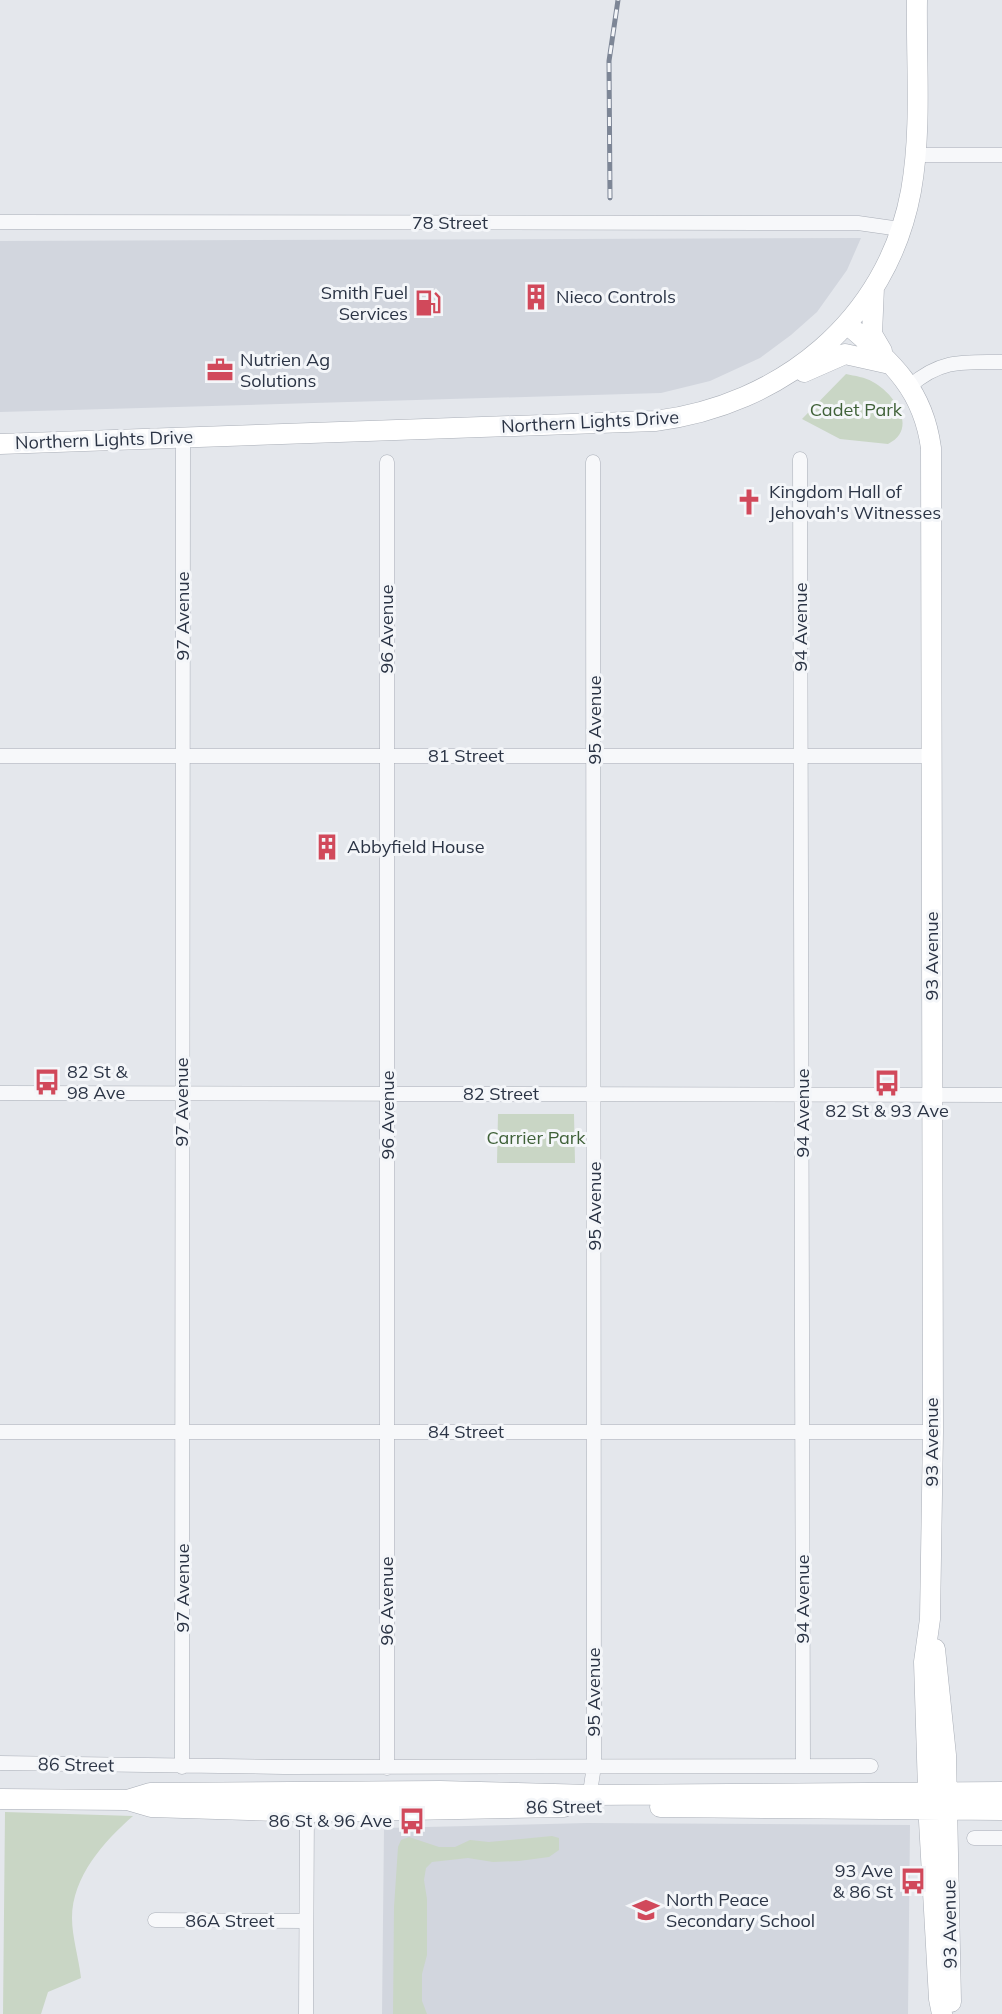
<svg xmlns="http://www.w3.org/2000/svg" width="1002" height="2014" font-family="Mulish,sans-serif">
<rect width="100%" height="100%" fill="#e4e7ec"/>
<path fill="#d2d6de" d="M861,238l-14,32 -30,42 -26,23 -31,23 -50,23 -49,12 -661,19v-171z
M587,1823l323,2 -2,189h-526l2,-186z"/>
<path fill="#c9d6c5" d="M846,374c9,2 19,3 27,8 21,11 46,47 15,62l-48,-5 -38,-20z
M498,1114h76l1,49h-78z
M5,1812l128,4c-29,25 -61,61 -61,102 0,19 7,41 9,60l-33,14 -7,22h-38z
M552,1836l7,2v12l-10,7 -30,4 -26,1 -25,-4 -36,4 -6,6 -2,12 3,19v56l-5,19v27l5,13h-34l1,-107 4,-60 3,-7 8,-3 30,10h16l15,-7 19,2z"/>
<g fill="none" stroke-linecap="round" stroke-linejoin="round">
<g stroke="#a9aeb7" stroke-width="15">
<path id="street" d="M915,155h87
M0,222l858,1 42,6
M910,386c31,-27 53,-24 92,-24
M800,459l3,1307
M387,462v1306
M0,756h932
M0,1093l1002,2
M0,1432h933
M0,1763l284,4 587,-1
M182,1767l1,-1330
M588,1806l6,-40 -1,-1304
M974,1838h28
M155,1920l151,1
M306,2014l1,-211"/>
</g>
<g stroke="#a9aeb7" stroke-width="21">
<path id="secondary" d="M874,287l-2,47 10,17
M847,324c44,38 76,64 84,124l2,984 -3,187 -6,43 5,159 10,178 3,15
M804,372l41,-18 45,10
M0,444l655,-23c126,-16 232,-100 256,-230 11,-62 5,-128 6,-191
M935,1649l11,106 5,247
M0,1799l127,1 23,-7 290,-2 151,4 411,-3
M127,1800l24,7 156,5 257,-5
M660,1807l342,3"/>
</g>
<use href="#street" stroke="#f7f8fa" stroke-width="14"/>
<use href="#secondary" stroke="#fff" stroke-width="20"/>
<g stroke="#7d8696" stroke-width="5">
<path id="rail" d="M610,198l-1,-137 9,-61"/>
</g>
<use href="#rail" stroke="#f4f6f9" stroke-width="3" stroke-dasharray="9" stroke-linecap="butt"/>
</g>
<defs>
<g id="building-bare" transform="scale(2.07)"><path d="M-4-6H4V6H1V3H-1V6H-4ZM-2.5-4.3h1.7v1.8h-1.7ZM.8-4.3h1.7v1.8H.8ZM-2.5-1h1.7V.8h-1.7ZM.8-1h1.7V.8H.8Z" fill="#d1495b" stroke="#f4f6f9" stroke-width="2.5" paint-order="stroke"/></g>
<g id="fuel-bare" transform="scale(2.07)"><path d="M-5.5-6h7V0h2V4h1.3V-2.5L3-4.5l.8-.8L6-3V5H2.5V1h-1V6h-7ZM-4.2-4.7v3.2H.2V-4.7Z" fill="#d1495b" stroke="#f4f6f9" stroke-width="2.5" paint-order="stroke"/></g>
<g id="office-bare" transform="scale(2.07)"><path d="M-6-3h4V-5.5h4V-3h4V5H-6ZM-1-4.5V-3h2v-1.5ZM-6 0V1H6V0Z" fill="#d1495b" stroke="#f4f6f9" stroke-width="2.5" paint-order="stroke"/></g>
<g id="church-bare" transform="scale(2.07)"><path d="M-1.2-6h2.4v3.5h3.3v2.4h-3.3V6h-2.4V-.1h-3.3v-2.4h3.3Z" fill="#d1495b" stroke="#f4f6f9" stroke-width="2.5" paint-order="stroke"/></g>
<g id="bus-bare" transform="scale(2.07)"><path d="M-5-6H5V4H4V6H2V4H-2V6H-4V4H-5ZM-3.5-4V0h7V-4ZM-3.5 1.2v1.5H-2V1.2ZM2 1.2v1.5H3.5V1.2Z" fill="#d1495b" stroke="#f4f6f9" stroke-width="2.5" paint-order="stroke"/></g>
<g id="school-bare" transform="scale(2.07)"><path d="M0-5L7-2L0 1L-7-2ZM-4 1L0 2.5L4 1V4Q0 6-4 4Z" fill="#d1495b" stroke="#f4f6f9" stroke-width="2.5" paint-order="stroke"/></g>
</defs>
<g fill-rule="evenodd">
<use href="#building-bare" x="536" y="297"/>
<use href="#fuel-bare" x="428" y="303"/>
<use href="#office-bare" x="220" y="370"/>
<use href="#church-bare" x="749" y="502"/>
<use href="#building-bare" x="327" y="847"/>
<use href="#bus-bare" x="47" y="1082"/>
<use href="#bus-bare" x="887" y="1083"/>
<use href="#bus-bare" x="412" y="1821"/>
<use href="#bus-bare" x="913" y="1881"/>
<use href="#school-bare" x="646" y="1910"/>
</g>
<g text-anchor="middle" stroke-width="6" stroke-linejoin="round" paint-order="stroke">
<g font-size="18" fill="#2b3445" stroke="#f4f6f9">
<text x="450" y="229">78 Street</text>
<text transform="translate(590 422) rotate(-3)" y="6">Northern Lights Drive</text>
<text transform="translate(104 440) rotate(-2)" y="6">Northern Lights Drive</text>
<text transform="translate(183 616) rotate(-90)" y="6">97 Avenue</text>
<text transform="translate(801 627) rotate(-90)" y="6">94 Avenue</text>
<text transform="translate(387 629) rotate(-90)" y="6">96 Avenue</text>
<text transform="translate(595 720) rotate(-90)" y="6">95 Avenue</text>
<text x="466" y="762">81 Street</text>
<text transform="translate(932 956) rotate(-90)" y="6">93 Avenue</text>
<text x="501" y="1100">82 Street</text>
<text transform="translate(182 1102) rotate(-90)" y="6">97 Avenue</text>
<text transform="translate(803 1113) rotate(-90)" y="6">94 Avenue</text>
<text transform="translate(388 1115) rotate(-90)" y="6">96 Avenue</text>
<text transform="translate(595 1206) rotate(-90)" y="6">95 Avenue</text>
<text x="466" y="1438">84 Street</text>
<text transform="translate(932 1442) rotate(-90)" y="6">93 Avenue</text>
<text transform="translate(183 1588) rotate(-90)" y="6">97 Avenue</text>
<text transform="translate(803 1599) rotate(-90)" y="6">94 Avenue</text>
<text transform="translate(387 1601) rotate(-90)" y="6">96 Avenue</text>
<text transform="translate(594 1692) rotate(-90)" y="6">95 Avenue</text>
<text transform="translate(76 1765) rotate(1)" y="6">86 Street</text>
<text transform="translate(564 1807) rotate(-1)" y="6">86 Street</text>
<text x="230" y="1927">86A Street</text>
<text transform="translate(950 1924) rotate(-91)" y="6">93 Avenue</text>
</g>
<g font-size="18" fill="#2b3445" stroke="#f4f6f9" text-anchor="start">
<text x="408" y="299" text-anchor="end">Smith Fuel<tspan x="408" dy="21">Services</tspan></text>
<text x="556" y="303">Nieco Controls</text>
<text x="240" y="366">Nutrien Ag<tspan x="240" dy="21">Solutions</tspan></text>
<text x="769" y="498">Kingdom Hall of<tspan x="769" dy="21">Jehovah's Witnesses</tspan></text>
<text x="347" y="853">Abbyfield House</text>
<text x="67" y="1078">82 St &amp;<tspan x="67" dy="21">98 Ave</tspan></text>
<text x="887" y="1117" text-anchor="middle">82 St &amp; 93 Ave</text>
<text x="392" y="1827" text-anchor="end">86 St &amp; 96 Ave</text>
<text x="893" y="1877" text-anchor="end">93 Ave<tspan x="893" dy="21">&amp; 86 St</tspan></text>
<text x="666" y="1906">North Peace<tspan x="666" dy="21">Secondary School</tspan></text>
</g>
<g font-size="18" fill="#3f6138" stroke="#f4f6f9">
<text x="856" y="416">Cadet Park</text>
<text x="536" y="1144">Carrier Park</text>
</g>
</g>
</svg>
